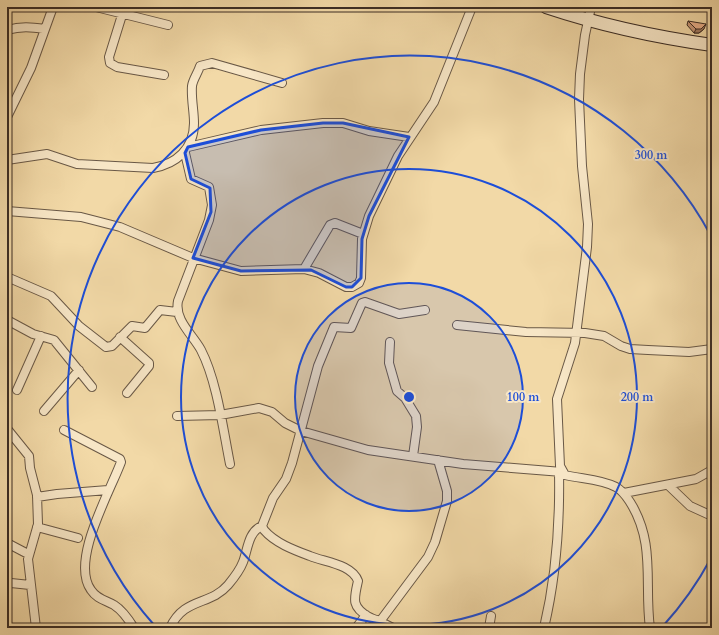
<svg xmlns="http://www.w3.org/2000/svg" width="719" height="635" font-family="Cardo,serif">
<rect width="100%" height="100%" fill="#f2d9a7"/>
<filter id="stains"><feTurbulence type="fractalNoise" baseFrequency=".005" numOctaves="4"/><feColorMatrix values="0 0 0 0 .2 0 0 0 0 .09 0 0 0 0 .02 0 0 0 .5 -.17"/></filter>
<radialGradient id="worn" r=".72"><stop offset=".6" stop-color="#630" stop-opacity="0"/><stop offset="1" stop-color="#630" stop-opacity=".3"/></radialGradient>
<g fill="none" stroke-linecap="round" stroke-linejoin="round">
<g stroke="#695846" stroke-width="10">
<path id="street" d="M96,7l72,18
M591,7l-6,28 -5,39 -1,25 3,67 6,58 -1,23 -12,96 -18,56 3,67 5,9c17,4 36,4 51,12 7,4 10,9 14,15 26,41 14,82 20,126
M122,15l-13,42 1,6 7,4 47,8
M7,30c14,-4 24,-3 38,-1
M7,117l24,-49 22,-61
M188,147l73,-17 62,-7h20l26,8 40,6
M185,153l6,26 18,8 3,18 -3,15 -31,81c-4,19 15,34 23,49 16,31 22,79 29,114
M7,160l40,-6 30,10 76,4c23,-4 41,-19 41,-45 0,-12 -3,-25 -2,-37 1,-7 6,-13 8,-20l12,-3 70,20
M7,211l74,6 39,10 73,31 48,13 63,-2 15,4 27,14h6l7,-4 2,-5 1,-39 7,-23 29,-60 36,-54 38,-95
M304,269l26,-44 5,-2 28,11
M7,277l44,19 28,30 27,21 6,-1 20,-20 13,2 15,-18 17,2
M425,310l-26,4 -34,-12 -3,1 -11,25 -17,-1 -16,39 -26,97 -6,16 -13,19 -11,28 2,4c11,13 30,20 46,26 14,6 42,8 48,25 -4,18 -7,26 11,36 5,2 7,4 12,3l47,-63 7,-15 12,-41v-10l-9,-31
M7,320l26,14 21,6 38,47
M457,325l69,7 59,1 19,3 17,10 9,3 18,1 41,2 23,-3
M120,337l29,26v3l-22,27
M390,342l-1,21 8,28 8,7 11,18 1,11 -4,29
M17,390l24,-54
M44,411l35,-41
M177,416l43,-1 39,-7 13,4 13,11 16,8 67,19 95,14 99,8
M8,430l21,26 1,12 7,27 1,29 -10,35 8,69
M64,430l56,29 1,3c-11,30 -51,99 -30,128 6,9 14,10 23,15 8,5 15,15 20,23
M668,485l22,21 22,10
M624,493l72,-14 16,-9
M37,497l20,-3 51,-4
M37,527l41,11
M7,543l21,11
M7,586l4,-3 19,2
M379,621l14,7
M170,628c14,-31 40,-22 58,-43 5,-6 12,-15 15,-23 5,-13 5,-30 19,-36
M356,628l10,-13
M489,628l2,-12
M544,628c12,-51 16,-104 15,-156"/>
</g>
<g stroke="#3b2d25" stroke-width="14">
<path id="secondary" d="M546,7c54,18 109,30 166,38"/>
</g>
<use href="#street" stroke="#f7e6c6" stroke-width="8"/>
<use href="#secondary" stroke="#f7e6c6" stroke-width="12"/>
</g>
<path fill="#c69676" stroke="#3b2d25" d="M688,21l16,8 -5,4h-5l-7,-8z"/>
<path fill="#a17a60" stroke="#3b2d25" d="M706,24l-2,5 -5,4h-5l2,-4z"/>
<path fill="#e6ae89" stroke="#3b2d25" d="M688,21l18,3 -5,5h-5z"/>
<path fill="#1d4ed8" fill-opacity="0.2" stroke="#1d4ed8" stroke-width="3" stroke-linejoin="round" d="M323,123h20l66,14 -40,79 -7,23 -1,39 -9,9h-6l-35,-17 -70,1 -48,-13 18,-46 -1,-24 -19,-9 -6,-26 3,-6 73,-17z"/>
<circle cx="409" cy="397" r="114" fill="#1d4ed8" fill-opacity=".12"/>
<g fill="none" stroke="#1d4ed8" stroke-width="2">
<circle cx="409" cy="397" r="114"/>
<circle cx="409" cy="397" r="228"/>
<path d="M711 558A342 342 0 0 1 663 626M155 626A342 342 0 1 1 711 236"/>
</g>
<circle cx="409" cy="397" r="6" fill="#1d4ed8" stroke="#f7e6c6" stroke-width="2"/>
<g font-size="12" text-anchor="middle" font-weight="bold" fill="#1d4ed8" stroke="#f7e6c6" stroke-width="4" stroke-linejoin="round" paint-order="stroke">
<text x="651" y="159">300 m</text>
<text x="523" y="401">100 m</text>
<text x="637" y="401">200 m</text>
</g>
<rect width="719" height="635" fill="none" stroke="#f2d9a7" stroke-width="24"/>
<rect x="8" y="8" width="703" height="619" fill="none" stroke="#3b2d25" stroke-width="2"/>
<rect x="12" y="12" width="695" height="611" fill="none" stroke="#3b2d25"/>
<rect width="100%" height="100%" filter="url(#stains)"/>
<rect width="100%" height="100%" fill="url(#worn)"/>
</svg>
